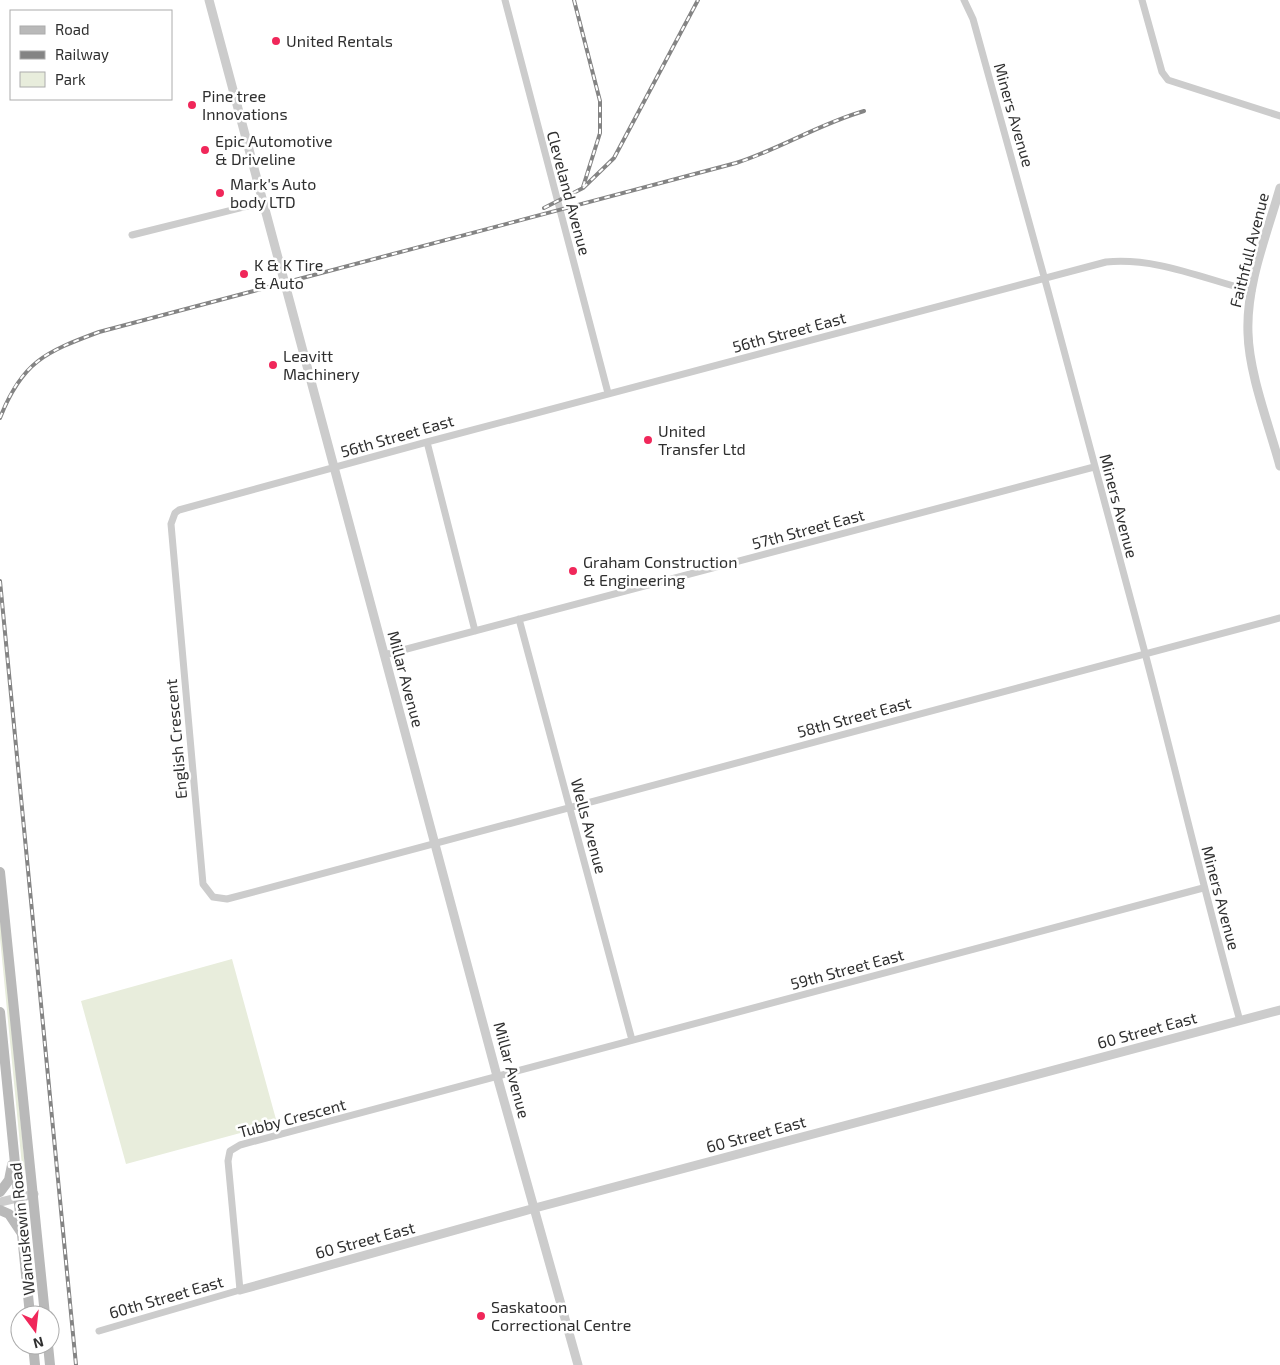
<svg xmlns="http://www.w3.org/2000/svg" width="1280" height="1365" font-family="'Exo 2',sans-serif">
<rect width="100%" height="100%" fill="#fff"/>
<path fill="#e8eddc" d="M0,910l25,257 -2,9 -23,-238z
M232,959l45,164 -151,41 -45,-163z"/>
<g fill="none" stroke-linecap="round" stroke-linejoin="round">
<path stroke="#ccc" stroke-width="7" d="M505,0l103,393
M964,0l9,19c59,211 116,422 172,634 32,122 61,246 95,368
M1142,0l20,72 6,8 112,36
M132,235l132,-33
M1252,291c-48,-12 -96,-34 -146,-29l-679,180 -248,68 -4,3 -4,11 32,360 10,13 14,2 1053,-281
M427,442l48,189
M519,619l113,421
M384,655l710,-188
M99,1331l141,-41 -12,-129 2,-10 10,-6 963,-257"/>
<path stroke="#ccc" stroke-width="9" d="M209,0l288,1076 81,289
M1280,188c-13,46 -34,96 -32,145 1,41 21,92 32,133
M0,1202l34,-8
M240,1290l295,-82 745,-198"/>
<path stroke="#b9b9b9" stroke-width="10" d="M0,872l45,443
M0,1012l30,303
M0,1192l9,-12 3,-15
M0,1210l9,4 12,18
M33,1345l2,20
M48,1345l2,20"/>
<g stroke="#848484" stroke-width="4">
<path id="rail" d="M574,0l26,101v32l-17,54
M544,208l39,-20 31,-30 84,-158
M0,418c22,-56 45,-66 99,-86l637,-169c44,-14 83,-39 128,-52
M0,581l76,784"/>
</g>
<use href="#rail" stroke="#fff" stroke-width="2" stroke-dasharray="5.5" stroke-linecap="butt"/>
</g>
<g fill="#f0275a" stroke="#fff" stroke-width="2">
<circle cx="276" cy="41" r="5"/>
<circle cx="192" cy="105" r="5"/>
<circle cx="205" cy="150" r="5"/>
<circle cx="220" cy="193" r="5"/>
<circle cx="244" cy="274" r="5"/>
<circle cx="273" cy="365" r="5"/>
<circle cx="648" cy="440" r="5"/>
<circle cx="573" cy="571" r="5"/>
<circle cx="481" cy="1316" r="5"/>
</g>
<g text-anchor="middle" stroke-width="5" stroke-linejoin="round" paint-order="stroke">
<g font-size="16" fill="#2f2f2f" stroke="#fff" text-anchor="start">
<text x="286" y="47">United Rentals</text>
<text x="202" y="102">Pine tree<tspan x="202" dy="18">Innovations</tspan></text>
<text x="215" y="147">Epic Automotive<tspan x="215" dy="18">&amp; Driveline</tspan></text>
<text x="230" y="190">Mark's Auto<tspan x="230" dy="18">body LTD</tspan></text>
<text x="254" y="271">K &amp; K Tire<tspan x="254" dy="18">&amp; Auto</tspan></text>
<text x="283" y="362">Leavitt<tspan x="283" dy="18">Machinery</tspan></text>
<text x="658" y="437">United<tspan x="658" dy="18">Transfer Ltd</tspan></text>
<text x="583" y="568">Graham Construction<tspan x="583" dy="18">&amp; Engineering</tspan></text>
<text x="491" y="1313">Saskatoon<tspan x="491" dy="18">Correctional Centre</tspan></text>
</g>
<g font-size="16" fill="#2f2f2f" stroke="#fff">
<text transform="translate(1014 115) rotate(74)" y="6">Miners Avenue</text>
<text transform="translate(569 193) rotate(75)" y="6">Cleveland Avenue</text>
<text transform="translate(1249 250) rotate(-76)" y="6">Faithfull Avenue</text>
<text transform="translate(789 332) rotate(-15)" y="6">56th Street East</text>
<text transform="translate(397 436) rotate(-16)" y="6">56th Street East</text>
<text transform="translate(1119 506) rotate(75)" y="6">Miners Avenue</text>
<text transform="translate(808 529) rotate(-15)" y="6">57th Street East</text>
<text transform="translate(406 679) rotate(75)" y="6">Millar Avenue</text>
<text transform="translate(854 717) rotate(-15)" y="6">58th Street East</text>
<text transform="translate(176 739) rotate(-95)" y="6">English Crescent</text>
<text transform="translate(589 826) rotate(75)" y="6">Wells Avenue</text>
<text transform="translate(1221 898) rotate(75)" y="6">Miners Avenue</text>
<text transform="translate(847 969) rotate(-15)" y="6">59th Street East</text>
<text transform="translate(1147 1030) rotate(-15)" y="6">60 Street East</text>
<text transform="translate(512 1070) rotate(75)" y="6">Millar Avenue</text>
<text transform="translate(292 1118) rotate(-15)" y="6">Tubby Crescent</text>
<text transform="translate(756 1134) rotate(-15)" y="6">60 Street East</text>
<text transform="translate(22 1229) rotate(-96)" y="6">Wanuskewin Road</text>
<text transform="translate(365 1240) rotate(-15)" y="6">60 Street East</text>
<text transform="translate(166 1297) rotate(-16)" y="6">60th Street East</text>
</g>
</g>
<rect x="10" y="10" width="162" height="90" fill="#ffffff" stroke="#acacac"/>
<rect x="20" y="26" width="25" height="8" fill="#b9b9b9" stroke="#acacac"/>
<text x="55" y="35" font-size="15" fill="#2f2f2f">Road</text>
<rect x="20" y="51" width="25" height="8" fill="#848484" stroke="#acacac"/>
<text x="55" y="60" font-size="15" fill="#2f2f2f">Railway</text>
<rect x="20" y="72" width="25" height="15" fill="#e8eddc" stroke="#acacac"/>
<text x="55" y="85" font-size="15" fill="#2f2f2f">Park</text>
<g transform="translate(35 1330) rotate(165)"><circle r="24" fill="#ffffff" stroke="#acacac"/>
<path d="M0-4L9 19L0 12L-9 19Z" fill="#f0275a"/>
<text y="-8" font-size="14" font-weight="bold" text-anchor="middle" fill="#2f2f2f">N</text>
</g>
</svg>
